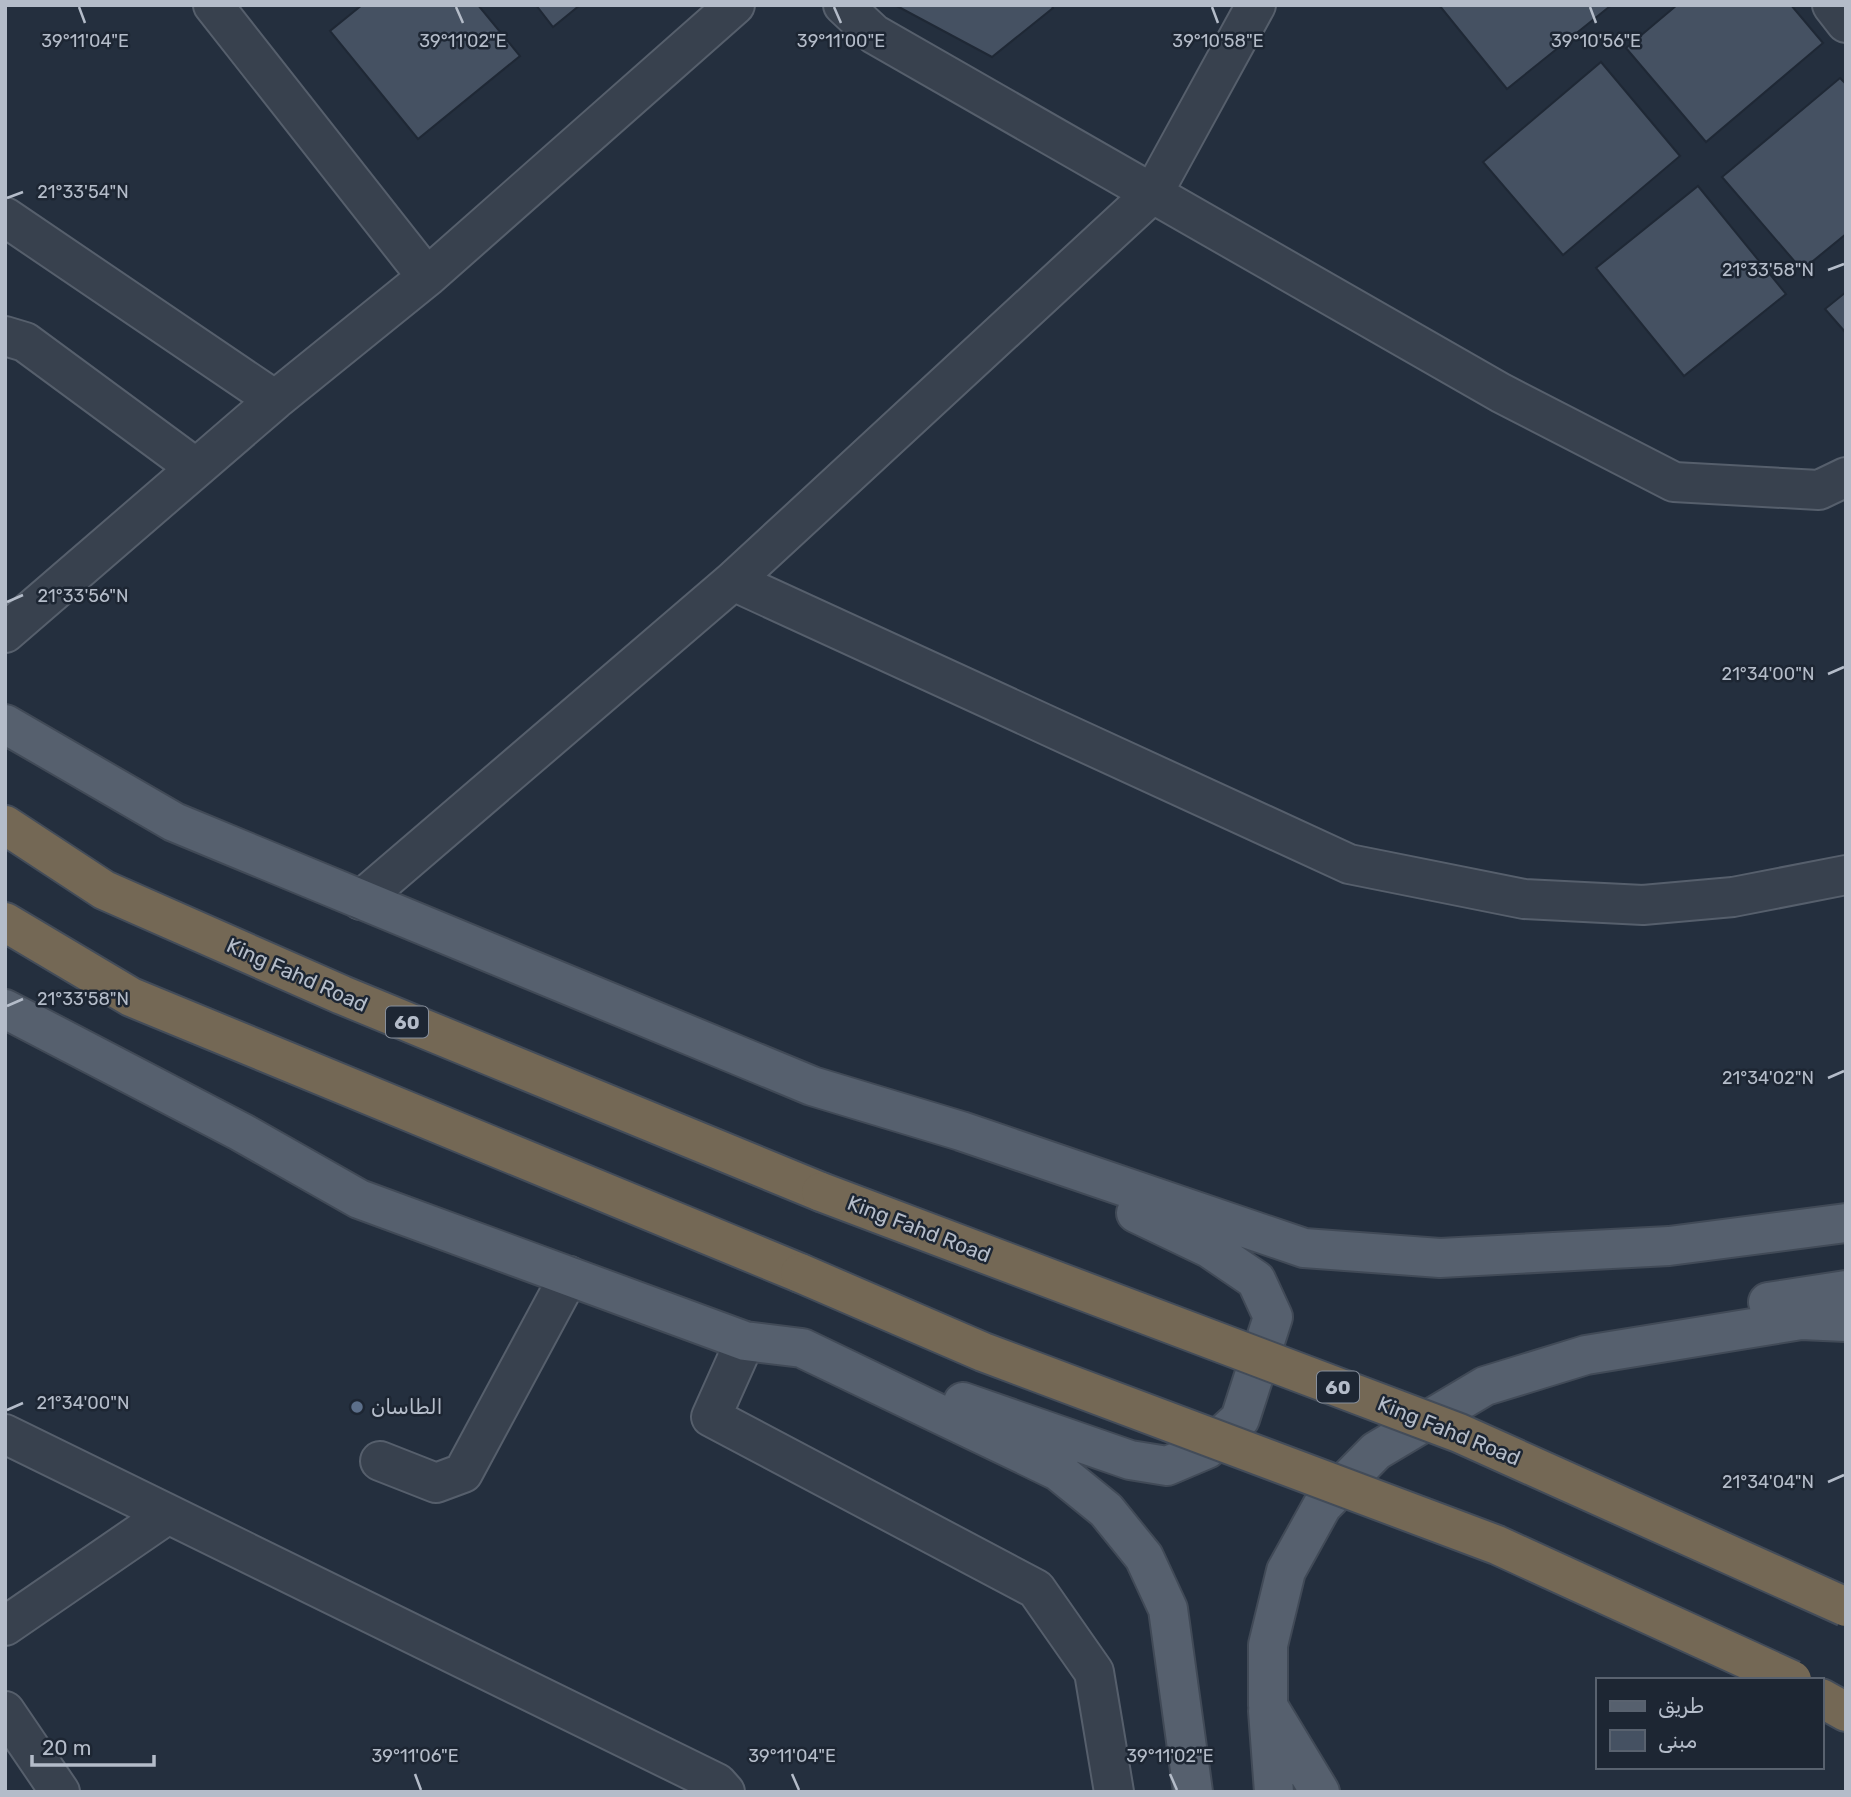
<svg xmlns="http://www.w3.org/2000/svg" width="1851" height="1797" font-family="Rubik,Vazirmatn,sans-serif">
<rect width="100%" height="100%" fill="#242f3e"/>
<path fill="#455162" stroke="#1f2835" stroke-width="2" d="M362,5h116l42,51 -102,83 -88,-108z
M536,5h44l-27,22z
M895,5h156l2,3 -61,49z
M1439,5h168l2,2 -102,82z
M1677,5h114l32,38 -117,99 -80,-94z
M1601,62l79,94 -117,99 -80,-93z
M1840,78l6,6v150l-44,36 -80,-93z
M1698,186l88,108 -102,82 -88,-108z
M1846,292v41l-21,-24z"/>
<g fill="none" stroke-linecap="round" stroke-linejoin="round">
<g stroke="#565f6c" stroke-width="42">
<path id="minor" d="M213,5l214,272
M843,5l31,29 627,359 173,89 145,8 27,-13
M1832,5l14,18
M5,217l270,183
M5,336l20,6 171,126
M733,581l616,283 175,35 119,6 90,-8 113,-22
M5,633l270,-233 152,-123 308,-272
M361,900l372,-319 420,-388 103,-188
M745,1341l-34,76 325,172 58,83 20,120
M5,1434l712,349 8,9
M380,1461l56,22 27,-10 106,-197
M5,1626l163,-112
M5,1711l55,81"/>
</g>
<g stroke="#414a57" stroke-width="42">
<path id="major" d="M5,724l169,98 638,264 149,45 343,117 136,10 229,-12 177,-23
M5,1009l236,123 118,67 386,142 57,7 256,123 48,39 38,47 24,52 25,183
M1768,1302l78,-12
M963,1402l167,58 37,6 40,-17 33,-30 33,-102 -17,-37 -47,-32 -73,-35
M1268,1711l6,81
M1320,1792l-52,-86v-61l18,-74 36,-65 54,-55 109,-65 101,-31 215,-35 45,2"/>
</g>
<g stroke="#434c59" stroke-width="42">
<path id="highway" d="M5,825l99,65 238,105 479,197
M5,922l126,75 669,276
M1821,1698l25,14"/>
</g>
<use href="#minor" stroke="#38414e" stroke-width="38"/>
<use href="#major" stroke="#56606e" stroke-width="38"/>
<use href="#highway" stroke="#746855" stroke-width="38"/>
<g stroke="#434c59" stroke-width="42" stroke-linecap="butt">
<path id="highway-bridge" d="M821,1192l638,241 387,174
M800,1273l183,79 514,193 295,135"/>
</g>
<use href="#highway-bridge" stroke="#746855" stroke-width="38"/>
</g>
<path fill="none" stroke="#b4bcc9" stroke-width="2.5" d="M79,7l6,16M456,7l7,16M834,7l7,16M1212,7l6,16M1590,7l6,16M7,198l16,-6M1828,270l16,-6M7,602l16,-7M1828,674l16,-7M7,1006l16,-7M1828,1078l16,-7M7,1410l16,-7M1828,1482l16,-7M415,1774l6,16M792,1774l7,16M1170,1774l7,16"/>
<circle fill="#5c6f8a" stroke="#1d2633" stroke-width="2.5" cx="357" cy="1407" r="7"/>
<g text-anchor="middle" stroke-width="5" stroke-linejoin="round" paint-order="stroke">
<g fill="#1d2633" stroke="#878f9c" stroke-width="2">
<rect x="386" y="1006.5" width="42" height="31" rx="5"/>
<rect x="1317" y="1371.5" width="42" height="31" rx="5"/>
</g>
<g font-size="19" font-weight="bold" fill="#b4bcc9">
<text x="407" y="1029">60</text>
<text x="1338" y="1394">60</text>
</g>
<g font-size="21" fill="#b4bcc9" stroke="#1d2633">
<text transform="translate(297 975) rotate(24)" y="7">King Fahd Road</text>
<text transform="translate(919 1229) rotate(21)" y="7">King Fahd Road</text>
<text transform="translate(1449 1431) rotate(22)" y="7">King Fahd Road</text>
</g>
<g font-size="21" fill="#b4bcc9" stroke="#1d2633" text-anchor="start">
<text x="371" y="1414">الطاسان</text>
</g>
</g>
<g font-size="18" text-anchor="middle" fill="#b4bcc9" stroke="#1d2633" stroke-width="5" stroke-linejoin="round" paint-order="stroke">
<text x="85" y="47">39°11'04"E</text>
<text x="463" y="47">39°11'02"E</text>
<text x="841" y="47">39°11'00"E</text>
<text x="1218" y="47">39°10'58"E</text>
<text x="1596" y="47">39°10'56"E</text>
<text x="83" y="198">21°33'54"N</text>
<text x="1768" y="276">21°33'58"N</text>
<text x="83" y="602">21°33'56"N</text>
<text x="1768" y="680">21°34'00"N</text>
<text x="83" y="1005">21°33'58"N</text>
<text x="1768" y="1084">21°34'02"N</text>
<text x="83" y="1409">21°34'00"N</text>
<text x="1768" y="1488">21°34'04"N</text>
<text x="415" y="1762">39°11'06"E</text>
<text x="792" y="1762">39°11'04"E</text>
<text x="1170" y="1762">39°11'02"E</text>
</g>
<rect width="1851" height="1797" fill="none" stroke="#b4bcc9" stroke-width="14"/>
<rect x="1596" y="1678" width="228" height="91" fill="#1d2633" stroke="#59626f" stroke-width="2"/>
<rect x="1610" y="1701" width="35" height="10" fill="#56606e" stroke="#59626f" stroke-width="2"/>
<text x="1658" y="1713" font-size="21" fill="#b4bcc9">طريق</text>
<rect x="1610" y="1730" width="35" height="21" fill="#455162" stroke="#59626f" stroke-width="2"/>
<text x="1658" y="1748" font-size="21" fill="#b4bcc9">مبنى</text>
<path d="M32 1755v10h122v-10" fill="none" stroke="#b4bcc9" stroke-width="3.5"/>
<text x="42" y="1755" font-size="21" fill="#b4bcc9" stroke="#1d2633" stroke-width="5" paint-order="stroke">20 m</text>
</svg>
